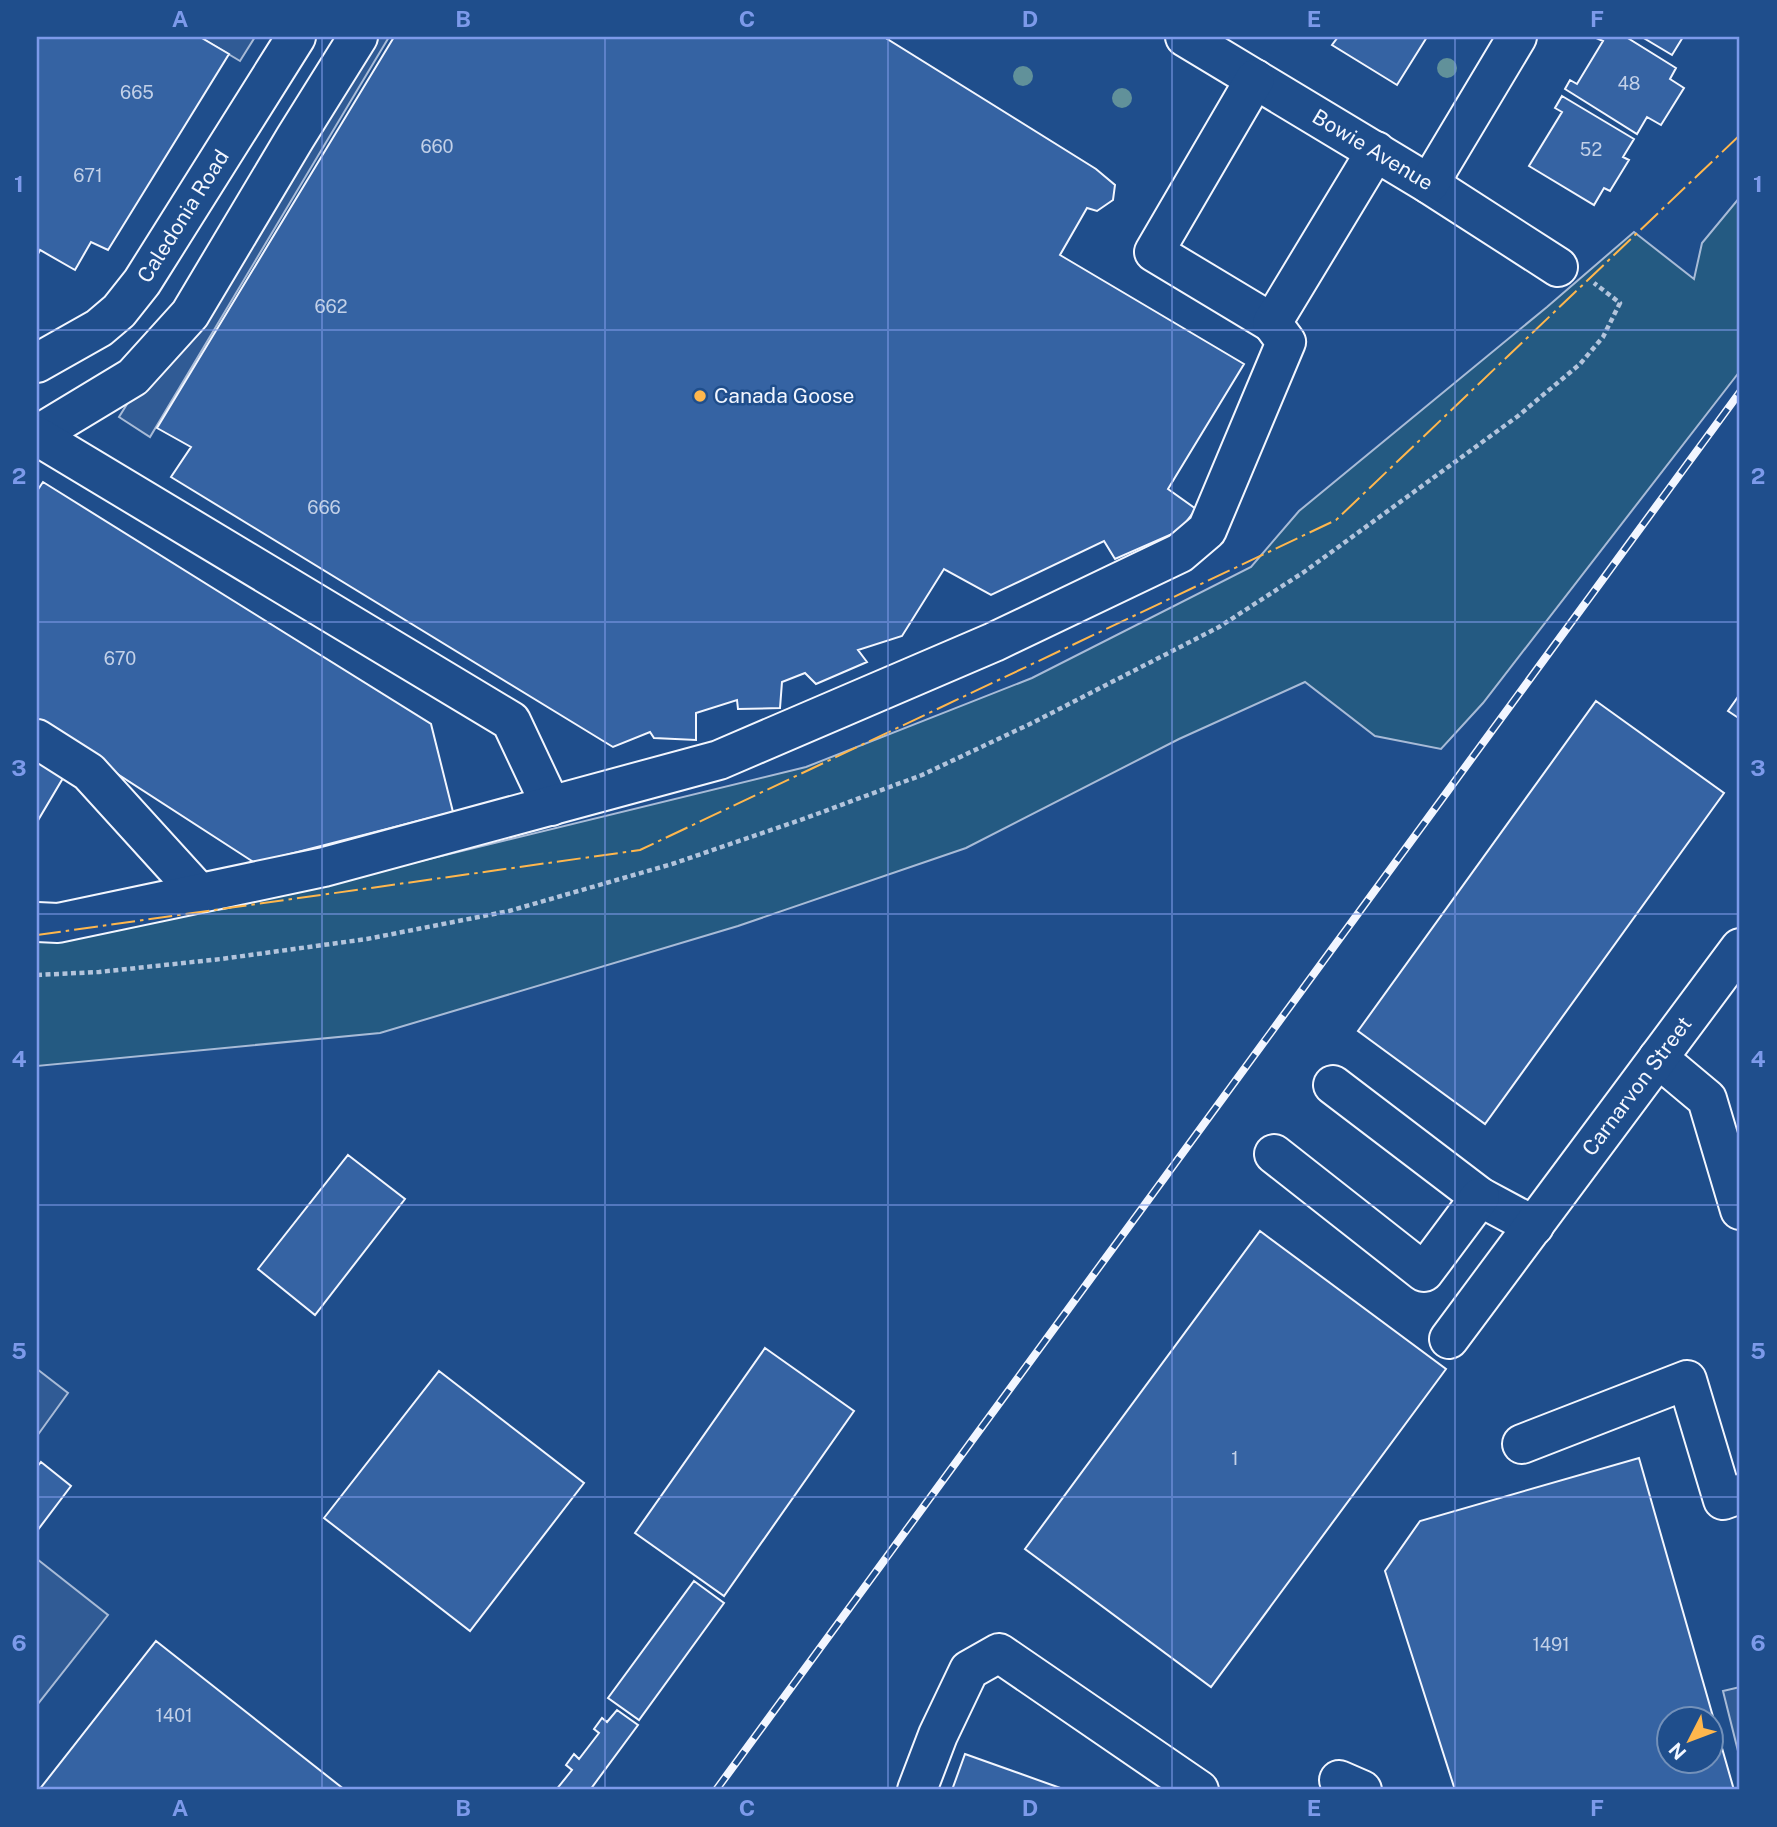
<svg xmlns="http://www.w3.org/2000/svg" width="1777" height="1827" font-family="'Public Sans',sans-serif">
<rect width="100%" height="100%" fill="#1f4e8c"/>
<path fill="#245a82" stroke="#a8bbd7" stroke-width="2" d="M1740,197v174l-257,332 -42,46 -66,-13 -70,-54 -126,57 -213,109 -228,78 -358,107 -343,33v-136l187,-21 582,-142 226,-89 219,-111 48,-56 248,-204 87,-75 60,47 8,-36z"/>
<path fill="#305b95" stroke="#a8bbd7" stroke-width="2" d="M200,37h55l-15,24z
M356,37h33l-239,400 -31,-20z
M37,1369l31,24 -31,43z
M37,1559l71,56 -71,90z
M1740,1687v72l-17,-68z"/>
<path fill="#3563a3" stroke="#f2f6ff" stroke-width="2" fill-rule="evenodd" d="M37,37h163l29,17 -121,196 -17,-8 -16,28 -35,-20 -3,6z
M394,37h490l212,132 19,16 -2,15 -16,11 -10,-3 -27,47 184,109 -76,125 28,20 -17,22 -64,28 -11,-18 -113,54 -47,-26 -42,67 -44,14 9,12 -51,22 -11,-11 -23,9 -2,26 -42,1 -1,-9 -41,13v27l-42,-2 -4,-6 -37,15 -442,-270 20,-30 -34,-19z
M1338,37h89l-30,48 -65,-40z
M1594,37h32l50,31 -6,11 14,9 -23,37 -14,-8 -10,17 -72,-45 5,-9 7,4 26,-43z
M1642,37h41l-11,18z
M1562,96l72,43 -11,18 6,3 -19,31 -6,-3 -10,17 -65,-39 33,-54 -7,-4z
M43,482l388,242 22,88 -198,51 -218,-141v-231z
M1740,694v25l-12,-8z
M1596,701l128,92 -239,331 -127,-93z
M37,756l29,17 -29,49z
M348,1155l57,44 -90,116 -57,-46z
M1260,1231l186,138 -235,318 -186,-138z
M765,1348l89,63 -130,185 -89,-63z
M439,1371l145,112 -114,148 -146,-113z
M1639,1458l95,332h-279l-70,-219 35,-50zM1668,1718h42v42h-42z
M41,1462l30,24 -34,45v-64z
M694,1581l30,22 -85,117 -31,-22z
M156,1641l189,149h-306z
M617,1710l21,15 -48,65h-34l16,-20 -6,-5 8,-11 5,5 20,-26 -5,-4 8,-11 5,4z
M965,1754l101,36h-114z"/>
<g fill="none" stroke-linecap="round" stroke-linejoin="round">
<g stroke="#f2f6ff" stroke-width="42">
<g id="minor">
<path id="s1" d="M1185,37l244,147 129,83"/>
<path d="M1255,79l-101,173 118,71"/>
<path d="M1429,184l88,-147"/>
<path id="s2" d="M37,363l62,-35 20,-17 23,-29 154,-245"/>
<path d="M37,435l96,-58 57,-63 105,-176 63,-101"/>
<path d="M37,436l474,285 40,85"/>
<path d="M37,739l52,33 110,121"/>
<path d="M37,922l21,1 266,-56 395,-107 275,-118 186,-89 27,-23 79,-188 -14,-19 104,-172"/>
<path d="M1658,1058l49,41 33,111"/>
<path d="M1333,1085l147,112 54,29"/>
<path d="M1274,1154l150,118 56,-75"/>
<path id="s3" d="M1449,1339l291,-391"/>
<path d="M1522,1444l165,-64 36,120 17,-6"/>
<path d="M1339,1780l23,10"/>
<path d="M917,1790l21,-55 31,-65 30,-17 200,137"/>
</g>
</g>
<path stroke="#b3c4dc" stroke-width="4.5" stroke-dasharray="5 3.5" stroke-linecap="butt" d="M37,975l62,-3 122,-13 146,-20 142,-28 163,-47 134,-46 116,-43 110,-52 187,-96 85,-55 214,-156 62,-52 23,-27 17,-34 -26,-20"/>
<use href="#minor" stroke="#1f4e8c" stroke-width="38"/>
<g stroke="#f2f6ff" stroke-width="8">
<path id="rail" d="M716,1790l1024,-1398"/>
</g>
<use href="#rail" stroke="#1f4e8c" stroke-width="5" stroke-dasharray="16" stroke-linecap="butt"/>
<path stroke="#ffb74d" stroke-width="2" stroke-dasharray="24 5 3.5 5" stroke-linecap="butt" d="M37,935l603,-85 696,-330 404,-385"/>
</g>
<g fill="#61919a">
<circle cx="1447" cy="68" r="10"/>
<circle cx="1023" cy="76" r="10"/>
<circle cx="1122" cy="98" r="10"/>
</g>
<path fill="none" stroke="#7d9aea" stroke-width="2" stroke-opacity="0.55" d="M322,37v1753M605,37v1753M888,37v1753M1172,37v1753M1455,37v1753M37,330h1703M37,622h1703M37,914h1703M37,1205h1703M37,1497h1703"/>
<circle fill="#ffb74d" stroke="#1f4e8c" stroke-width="2.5" cx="700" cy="396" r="7"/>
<g text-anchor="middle" stroke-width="5" stroke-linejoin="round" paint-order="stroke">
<g font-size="18" fill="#c3d1e8">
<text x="1629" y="90">48</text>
<text x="137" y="99">665</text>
<text x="437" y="153">660</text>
<text x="1591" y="156">52</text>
<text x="88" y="182">671</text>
<text x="331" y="313">662</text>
<text x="324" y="514">666</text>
<text x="120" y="665">670</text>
<text x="1235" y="1465">1</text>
<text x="1551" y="1651">1491</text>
<text x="174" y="1722">1401</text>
</g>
<g font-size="21" fill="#f2f6ff" stroke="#1f4e8c">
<text dy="7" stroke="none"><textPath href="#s1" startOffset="219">Bowie Avenue</textPath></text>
<text dy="7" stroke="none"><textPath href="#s2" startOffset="212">Caledonia Road</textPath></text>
<text dy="7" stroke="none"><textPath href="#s3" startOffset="315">Carnarvon Street</textPath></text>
</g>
<g font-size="21" fill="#f2f6ff" stroke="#1f4e8c" text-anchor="start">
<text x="714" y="403">Canada Goose</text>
</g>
</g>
<rect width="1777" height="1827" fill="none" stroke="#1f4e8c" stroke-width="77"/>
<g transform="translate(1690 1740) rotate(228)"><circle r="33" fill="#1f4e8c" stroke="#7391ba" stroke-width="2"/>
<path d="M0-5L12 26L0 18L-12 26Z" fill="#ffb74d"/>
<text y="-10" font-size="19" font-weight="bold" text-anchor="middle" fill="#f2f6ff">N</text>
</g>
<rect x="38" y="38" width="1700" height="1750" fill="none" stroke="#7d9aea" stroke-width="2.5"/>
<g font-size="23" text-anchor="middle" font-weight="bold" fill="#7d9aea">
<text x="180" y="27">A</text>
<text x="463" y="27">B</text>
<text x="747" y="27">C</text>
<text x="1030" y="27">D</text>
<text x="1314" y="27">E</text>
<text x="1597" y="27">F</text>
<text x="19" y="192">1</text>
<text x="1758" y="192">1</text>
<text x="19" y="484">2</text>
<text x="1758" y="484">2</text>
<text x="19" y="776">3</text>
<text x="1758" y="776">3</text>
<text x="19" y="1067">4</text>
<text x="1758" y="1067">4</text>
<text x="19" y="1359">5</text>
<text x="1758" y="1359">5</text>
<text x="19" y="1651">6</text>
<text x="1758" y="1651">6</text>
<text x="180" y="1816">A</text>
<text x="463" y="1816">B</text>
<text x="747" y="1816">C</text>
<text x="1030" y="1816">D</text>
<text x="1314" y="1816">E</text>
<text x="1597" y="1816">F</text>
</g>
</svg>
